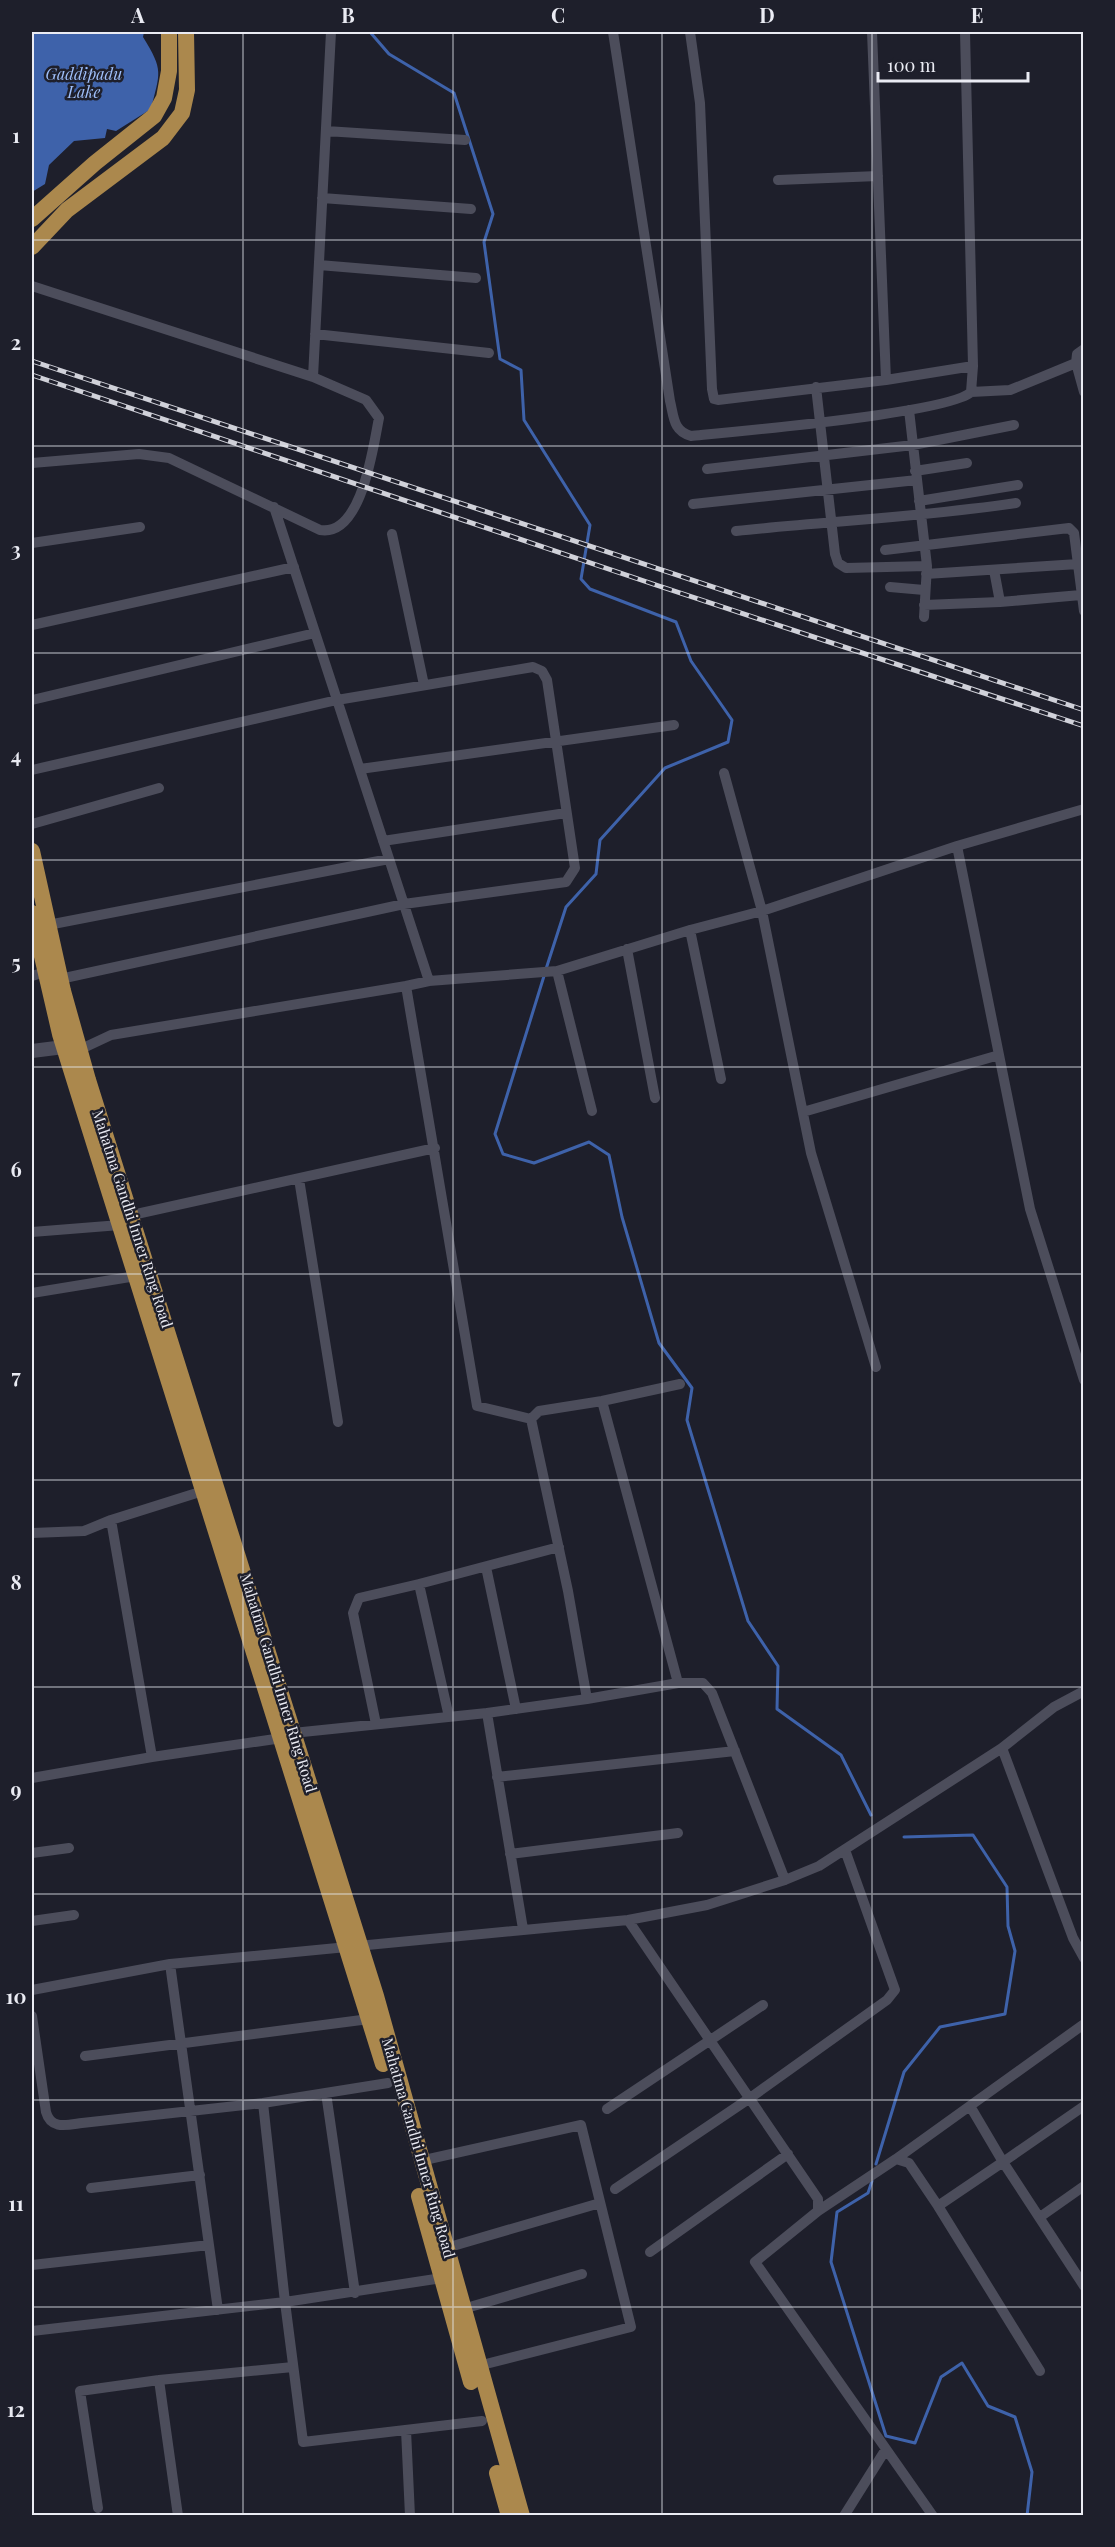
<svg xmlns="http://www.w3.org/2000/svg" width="1115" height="2547" font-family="'Playfair Display',serif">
<rect width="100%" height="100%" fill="#1e1f2b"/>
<path fill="#3e62aa" d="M32,32h112l-1,5c21,34 17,35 8,72l-35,22 -9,-2 -2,9 -31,3 -25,24 -4,19 -13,8z"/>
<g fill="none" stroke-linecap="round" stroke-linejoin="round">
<path stroke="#3e62aa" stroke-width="3" d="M370,32l19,22 65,39 39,121 -9,28 16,117 21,11 3,50 66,105 -9,54 9,10 86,33 15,39 41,59 -4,22 -63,26 -65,72 -4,34 -30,33 -20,62
M544,976l-49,158 8,20 31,9 55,-21 20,13 13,62 37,126 33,45 -5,32 61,201 30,45 -1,43 64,46 30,60
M876,2164l28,-92 36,-45 65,-13 10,-63 -7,-25 -1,-39 -34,-52 -69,2
M872,2181l-4,12 -31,19 -6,50 55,174 29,7 26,-66 21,-14 26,43 27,11 17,55 -5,44"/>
<path stroke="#4c4d5b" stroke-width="10" d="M613,32l57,369c4,16 3,30 21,35 41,-4 259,-23 280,-44l2,-26
M690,32l10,71 12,286 2,10 4,1 168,-20 87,-14 -8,-334
M872,32l14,348
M326,131l139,9
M778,180l100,-4
M322,198l149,11
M319,265l157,13
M32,286l281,91 53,23 13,18c-6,29 -17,119 -59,112l-151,-72 -30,-4 -107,9
M315,334l174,19
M1084,349l-7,5 -1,9 8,29
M313,377l18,-345
M816,387l19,167 3,9 8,5 81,-2
M971,392l39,-2 66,-27
M909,410l18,156 -3,51
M707,469l206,-24 101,-20
M915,471l52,-8
M919,501l99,-16
M693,504l224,-24
M274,507l155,474
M736,531c94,-10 188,-14 280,-28
M392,534l32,151
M32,543l108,-16
M885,550l184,-22 5,5 10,78
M994,570l6,32
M926,574l152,-10
M890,587l34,3
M924,605l76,-3 81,-7
M32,625l262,-58
M32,700l283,-67
M360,769l314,-44
M32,770l305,-70 196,-33 9,4 5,9 28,188 -9,14 -162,22 -344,75
M724,773l38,138 49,242 65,214
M32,824l127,-36
M383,841l183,-28
M957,846l127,-37
M48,925l341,-66
M690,930l31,149
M627,949l28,149
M557,971l35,140
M32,976l13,-4
M79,1050l32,-15 295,-49
M803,1112l196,-57
M299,1179l39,243
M132,1215l303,-67
M32,1232l88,-7
M32,1293l104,-17
M602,1401l76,282
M531,1419l-54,-13 -71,-420 23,-5 128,-10 133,-41 72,-19 195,-65 73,363 54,171
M111,1520l41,237
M32,1533l52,-2 27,-11 92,-29
M486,1567l30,142
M419,1584l140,-37
M587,1699l-19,-108 -37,-172 8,-8 63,-10 78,-17
M376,1724l-23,-111 6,-15 60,-14 30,133
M293,1733l194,-20
M1002,1748l71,190 11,20
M497,1777l238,-26
M32,1778l120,-21 130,-19
M32,1853l37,-5
M510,1854l168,-21
M628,1920l190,279v12l-63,51 178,254
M32,1921l42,-6
M523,1929l-36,-216 100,-14 91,-16h25l9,10 73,187
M170,1964l48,346
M32,1990l138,-26 458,-44 79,-15 78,-25 34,-14 183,-118 52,-41 30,-16
M32,2016l14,96c5,18 21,13 36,11l181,-20 22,199 -253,29
M85,2056l284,-37
M326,2093l29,200
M263,2103l125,-20
M1084,2106l-81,56 81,124
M607,2109l156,-104
M896,2159l188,-135
M420,2161l161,-36 50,202 -153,39
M91,2188l109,-13
M615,2189l135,-91 137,-98 8,-10 -50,-140
M938,2206l102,165
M818,2211l78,-52 13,4 29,43 65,-44 -33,-56
M1040,2217l44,-31
M446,2248l154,-45
M650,2252l138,-98
M32,2265l177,-20
M442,2278l-157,24 18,140 179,-21
M463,2309l119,-35
M406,2430l4,86
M98,2508l-18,-117 79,-11
M178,2516l-19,-136 134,-13
M844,2516l42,-67"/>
<path stroke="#4c4d5b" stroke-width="14" d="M32,1051l32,-4"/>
<path stroke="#ab884d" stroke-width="16" d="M32,219l63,-56 59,-47 10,-18 5,-27v-39
M32,247l35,-37 96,-72 19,-25 5,-23 -1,-58
M32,851l31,140 25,89 288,916 146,520
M32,913l28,121 19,61 304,969
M419,2196l52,186
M497,2473l12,43"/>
<g stroke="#d0d1d9" stroke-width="5">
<path id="rail" d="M32,361l1052,349
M32,375l624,210 428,141"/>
</g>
<use href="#rail" stroke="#1e1f2b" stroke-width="3" stroke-dasharray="9" stroke-linecap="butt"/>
</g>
<path fill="none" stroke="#eaebf3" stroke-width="1.5" stroke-opacity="0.55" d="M243,32v2484M453,32v2484M662,32v2484M872,32v2484M32,240h1052M32,446h1052M32,653h1052M32,860h1052M32,1067h1052M32,1274h1052M32,1480h1052M32,1687h1052M32,1894h1052M32,2100h1052M32,2307h1052"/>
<g text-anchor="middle" stroke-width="5" stroke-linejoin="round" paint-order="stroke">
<g font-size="15" fill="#eaebf3" stroke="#1e1f2b">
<text transform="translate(132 1219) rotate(72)" y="5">Mahatma Gandhi Inner Ring Road</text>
<text transform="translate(278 1683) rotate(73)" y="5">Mahatma Gandhi Inner Ring Road</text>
<text transform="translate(418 2148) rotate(74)" y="5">Mahatma Gandhi Inner Ring Road</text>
</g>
<g font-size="16" font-style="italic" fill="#a0c0fb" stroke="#1e1f2b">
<text x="84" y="80">Gaddipadu<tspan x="84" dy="18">Lake</tspan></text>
</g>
</g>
<rect width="1115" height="2547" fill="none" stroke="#1e1f2b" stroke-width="66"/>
<path d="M878 72v9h150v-9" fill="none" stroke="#eaebf3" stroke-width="3"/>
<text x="887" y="72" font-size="18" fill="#eaebf3" stroke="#1e1f2b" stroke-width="4.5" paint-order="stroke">100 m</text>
<rect x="33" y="33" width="1049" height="2481" fill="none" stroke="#eaebf3" stroke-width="2"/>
<g font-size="20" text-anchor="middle" font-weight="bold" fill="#eaebf3">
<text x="138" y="23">A</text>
<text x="348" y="23">B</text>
<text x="558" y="23">C</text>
<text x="767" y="23">D</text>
<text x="977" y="23">E</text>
<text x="16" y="143">1</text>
<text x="16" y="350">2</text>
<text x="16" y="557">3</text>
<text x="16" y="763">4</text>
<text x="16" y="970">5</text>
<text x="16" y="1177">6</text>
<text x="16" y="1384">7</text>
<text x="16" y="1590">8</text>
<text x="16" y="1797">9</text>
<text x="16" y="2004">10</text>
<text x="16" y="2211">11</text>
<text x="16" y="2417">12</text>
</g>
</svg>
